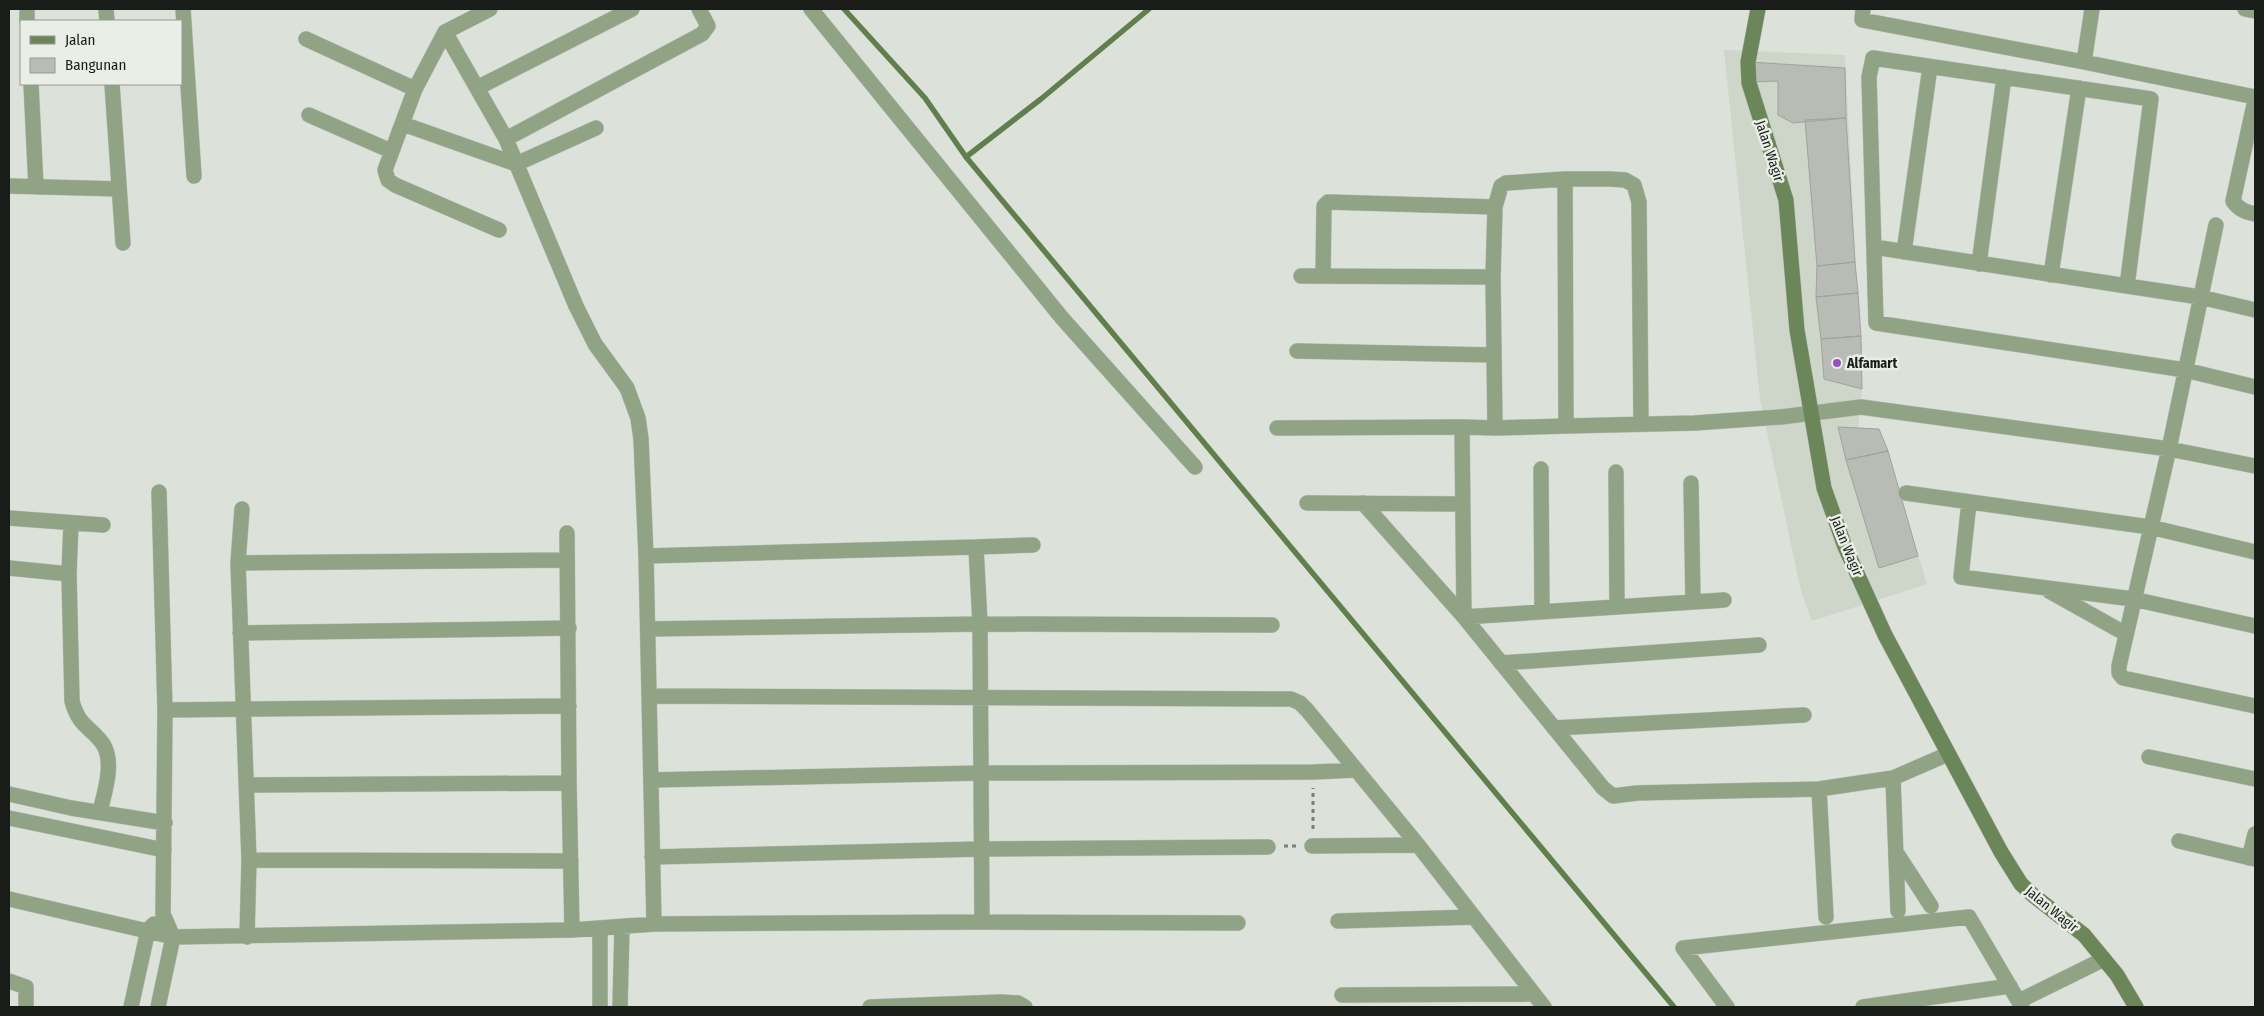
<svg xmlns="http://www.w3.org/2000/svg" width="2264" height="1016" font-family="'Fira Sans Condensed',sans-serif">
<rect width="100%" height="100%" fill="#dce1d9"/>
<path fill="#cdd6c8" d="M1724,50l121,5 17,334 -4,39 21,1 48,155 -115,37 -11,-30 -41,-192z"/>
<g fill="none" stroke-linecap="round" stroke-linejoin="round">
<path stroke="#617f4d" stroke-width="5.5" d="M844,9l81,89 41,59 708,850
M966,157l75,-58 108,-90"/>
</g>
<path fill="#b8bcb5" stroke="#9ea39b" d="M1749,62l96,6 1,50 -53,5 -15,-8v-34l-27,1z
M1846,118l9,144 -38,4 -12,-146z
M1855,262l3,31 -42,4 1,-31z
M1858,293l3,43 -40,3 -5,-42z
M1861,336l1,53 -38,-10 -3,-40z
M1838,427l41,2 9,22 -42,9z
M1888,451l30,105 -39,12 -33,-108z"/>
<g fill="none" stroke-linecap="round" stroke-linejoin="round">
<g stroke="#b9beb6" stroke-width="16">
<path id="street" d="M27,9v12
M106,9l1,12
M183,9l11,167
M490,9l-45,23 -30,57 -30,81 3,10 7,5 104,45
M811,9l251,309 133,149
M1863,9l-1,11 222,42 8,-53
M2245,9l10,2
M445,32l61,107 70,167 19,38 32,44 11,30 3,21 5,117 8,368
M306,39l109,50
M2084,62l171,35
M31,84l5,103
M112,84l11,159
M477,88l155,-79
M2255,100l-22,101c6,9 13,11 22,13
M309,115l82,36
M403,124l113,40 80,-36
M506,139l196,-105 6,-8 -9,-17
M1565,179l1,247 129,-3 86,-6 80,-10 308,42 86,17
M9,186l110,3
M2216,225l-47,224 -50,217v7l4,5 132,28
M1874,247l253,39
M1904,252l26,-185
M1979,264l25,-187
M2051,275l28,-187
M1301,276l192,1
M1323,276l1,-70 4,-4 167,5
M2255,310l-55,-13 -73,-11 24,-187 -278,-41 -4,19 7,246 309,47 70,17
M1297,351l196,4
M1641,424l-2,-222 -5,-17 -9,-5 -16,-1h-44l-59,4 -5,3 -6,21 -2,70 2,151 -33,-1 2,190 139,171 10,8 24,-3 182,-4 74,-11 55,-24
M1277,428l185,-1
M1495,428l71,-2
M1541,469l1,143
M1616,472l1,135
M1691,483l2,119
M1906,493l244,34 105,25
M1969,502l-8,75 172,22 122,27
M1307,503l155,1
M1363,503l101,114 260,-17
M242,509l-4,54 11,297 -2,77
M9,518l94,7
M71,523l-2,51 3,127c7,26 18,25 31,43 12,19 1,49 -3,68
M567,533l2,250 3,147
M976,547l57,-2
M646,556l330,-9 4,77 2,298
M238,563l329,-3
M9,568l60,6
M2049,591l77,43
M648,629l332,-5 292,1
M240,633l329,-5
M1501,663l258,-18
M650,696l641,3 9,4 7,7 111,135 126,162
M165,710l404,-4
M1554,728l250,-13
M2149,757l106,22
M1893,778l5,133
M651,780l329,-7 334,-1 41,-2
M246,785l323,-2
M1819,789l7,128
M9,794l62,14 94,15
M9,818l155,32
M2179,841l76,18
M1312,846l106,-1
M1896,852l35,54
M652,857l329,-8 287,-2
M2249,858l6,-24
M249,860l322,1
M9,899l164,38 399,-7 82,-6 328,-2 256,1
M1338,921l136,-4
M600,929v78
M9,981l17,6v20
M1342,995l190,-1
M2019,1001l85,-42
M131,1007l17,-77 6,-6
M158,1007l15,-70 -10,-23 2,-204 -6,-218
M620,1007l2,-80
M870,1007l131,-5 17,1 7,4
M1727,1007l-44,-59 286,-31 53,90
M1863,1007l147,-21"/>
</g>
<g stroke="#b9beb6" stroke-width="16">
<path id="secondary" d="M1758,9l-10,53 1,21 37,117 11,130 27,158 21,59 40,88 116,217 20,32 13,12 50,39 33,40 19,32"/>
</g>
<path stroke="#7c807a" stroke-width="3" stroke-dasharray="4 4" stroke-linecap="butt" d="M1313,829v-41
M1284,846h14"/>
<use href="#street" stroke="#91a385" stroke-width="15"/>
<use href="#secondary" stroke="#6b8658" stroke-width="15"/>
</g>
<circle fill="#9b4ec0" stroke="#e9eee6" stroke-width="2" cx="1837" cy="363" r="5"/>
<g text-anchor="middle" stroke-width="5" stroke-linejoin="round" paint-order="stroke">
<g font-size="14" fill="#1a1c19" stroke="#e9eee6">
<text transform="translate(1770 151) rotate(72)" y="5">Jalan Wagir</text>
<text transform="translate(1847 546) rotate(68)" y="5">Jalan Wagir</text>
<text transform="translate(2052 909) rotate(39)" y="5">Jalan Wagir</text>
</g>
<g font-size="14" font-weight="bold" fill="#1a1c19" stroke="#e9eee6" text-anchor="start">
<text x="1847" y="368">Alfamart</text>
</g>
</g>
<rect width="2264" height="1016" fill="none" stroke="#1a1c19" stroke-width="20"/>
<rect x="20" y="20" width="162" height="65" fill="#e9eee6" stroke="#969a94"/>
<rect x="30" y="36" width="25" height="8" fill="#6b8658" stroke="#969a94"/>
<text x="65" y="45" font-size="15" fill="#1a1c19">Jalan</text>
<rect x="30" y="58" width="25" height="15" fill="#b8bcb5" stroke="#969a94"/>
<text x="65" y="70" font-size="15" fill="#1a1c19">Bangunan</text>
</svg>
